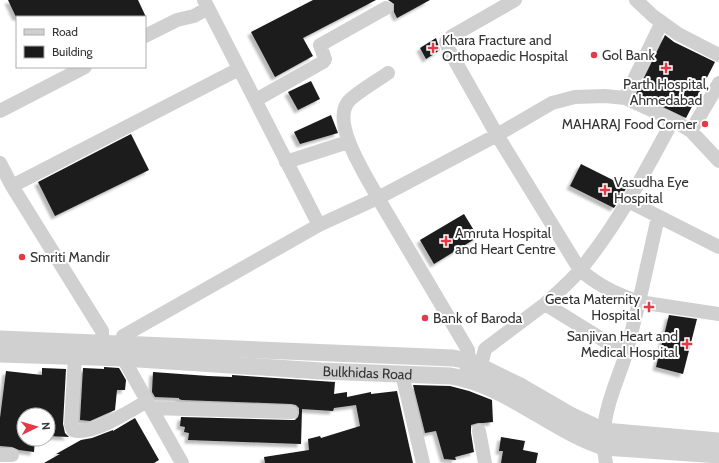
<svg xmlns="http://www.w3.org/2000/svg" width="719" height="463" font-family="Cabin,sans-serif">
<defs>
<filter id="shadow"><feDropShadow dx="-3.5" dy="3.5" stdDeviation="1" flood-color="#0004"/></filter>
</defs>
<rect width="100%" height="100%" fill="#fff"/>
<path fill="#1a1a1a" filter="url(#shadow)" d="M8,0h130l8,17h-130z
M313,0h63l-73,38 10,18 -38,21 -24,-45z
M388,0h42l-33,18 -3,-6v-8z
M665,35l9,7 41,20 -29,56 -50,-24z
M436,38l4,12 -14,9 -6,-11z
M311,81l9,18 -22,11 -10,-18z
M331,115l7,18 -38,11 -6,-12z
M131,134l18,36 -94,46 -17,-34z
M581,164l46,23 -13,21 -44,-22z
M464,214l14,23 -44,27 -14,-24z
M669,315l28,4 -14,55 -27,-7z
M104,367l15,1 7,12 -1,10h-8l-2,20 -25,11 -10,-1 3,-52 21,1z
M42,368l24,1 -3,55 2,9 4,4 -21,-1v-21h-24v24h11l-1,13 -15,-2 -7,-3 -12,-1v-28l6,-47 36,4z
M153,372l55,4 24,1v-2l103,7 -1,12 13,-2v5l24,-5v2l26,-3 16,72h-148l-1,-6 45,-7 -1,-11 12,-3 1,2 39,-12 -4,-21 -22,3 -1,3 -31,-2 -1,35 -113,-4 1,-7 -5,-1 1,-5 -5,-1 1,-9 110,3h4l3,-3 1,-4v-5l-3,-3 -5,-1 -109,-4 -3,-1v-1l-24,-1 -3,-5z
M413,385l37,1 19,5 23,9 1,22 -10,1h-5l-7,2v8l3,19 -19,5 1,3 -12,-1 -8,-28 -11,2z
M135,418l24,42 -5,3h-110l16,-9h-4l25,-14 11,-2 21,-8v1z
M501,437l24,4 -2,9 15,3 -2,10h-35l2,-12h-4z"/>
<g fill="none" stroke-linecap="round" stroke-linejoin="round">
<path stroke="#d0d0d0" stroke-width="14" d="M515,0l-63,36 -6,6 3,8 48,85 55,-32 23,-6 30,-1 20,2 48,22
M636,0l17,16 25,18 41,21
M145,36l32,-16 17,-4 14,-8
M388,73c-8,6 -34,21 -40,29 -17,22 19,75 30,96l119,-63 83,135c21,17 34,23 59,32l19,-85
M625,98l37,-76
M256,100l67,-38 2,-3 -5,-14 66,-37
M0,111l85,-44
M691,131l28,-48
M286,162l62,-20
M0,163l12,23 90,145v22
M12,186l227,-117
M628,201l91,46
M319,225l59,-27 90,152 1,11 -5,18
M545,304c12,-11 25,-22 35,-34 38,-46 65,-98 93,-150l18,11 28,30
M626,354l13,-52 80,12
M75,357l-4,68 2,5c17,7 59,-20 74,-29
M402,374l21,89
M478,377l7,-28 60,-45 81,50c-8,25 -21,52 -22,78 -1,10 0,21 2,31
M151,408l140,4
M479,431l6,32
M0,455h12
M182,463l-59,-105v-22l196,-111 -115,-225"/>
<g stroke="#d0d0d0" stroke-width="17">
<path d="M0,339l453,19 16,3 53,26 50,29 32,15 115,10"/>
<path id="s1" d="M0,354l123,4 198,13 130,5c57,10 99,53 153,71l115,8"/>
</g>
</g>
<g fill="#e63946" stroke="#fff" stroke-width="1.5">
<path d="M431 42h4v4h4v4h-4v4h-4v-4h-4v-4h4z"/>
<circle cx="594" cy="55" r="4"/>
<path d="M664 62h4v4h4v4h-4v4h-4v-4h-4v-4h4z"/>
<circle cx="705" cy="124" r="4"/>
<path d="M603 184h4v4h4v4h-4v4h-4v-4h-4v-4h4z"/>
<path d="M444 235h4v4h4v4h-4v4h-4v-4h-4v-4h4z"/>
<circle cx="22" cy="257" r="4"/>
<path d="M647 301h4v4h4v4h-4v4h-4v-4h-4v-4h4z"/>
<circle cx="425" cy="318" r="4"/>
<path d="M685 338h4v4h4v4h-4v4h-4v-4h-4v-4h4z"/>
</g>
<g text-anchor="middle" stroke-width="4" stroke-linejoin="round" paint-order="stroke">
<g font-size="14" fill="#333" stroke="#fff" text-anchor="start">
<text x="442" y="45">Khara Fracture and<tspan x="442" dy="16">Orthopaedic Hospital</tspan></text>
<text x="602" y="60">Gol Bank</text>
<text x="666" y="89" text-anchor="middle">Parth Hospital,<tspan x="666" dy="16">Ahmedabad</tspan></text>
<text x="697" y="129" text-anchor="end">MAHARAJ Food Corner</text>
<text x="614" y="187">Vasudha Eye<tspan x="614" dy="16">Hospital</tspan></text>
<text x="455" y="238">Amruta Hospital<tspan x="455" dy="16">and Heart Centre</tspan></text>
<text x="30" y="262">Smriti Mandir</text>
<text x="640" y="304" text-anchor="end">Geeta Maternity<tspan x="640" dy="16">Hospital</tspan></text>
<text x="433" y="323">Bank of Baroda</text>
<text x="678" y="341" text-anchor="end">Sanjivan Heart and<tspan x="678" dy="16">Medical Hospital</tspan></text>
</g>
<g font-size="14" fill="#333" stroke="#fff">
<text dy="5" stroke="none"><textPath href="#s1" startOffset="368">Bulkhidas Road</textPath></text>
</g>
</g>
<rect x="16" y="16" width="130" height="52" fill="#ffffff" stroke="#adadad"/>
<rect x="24" y="29" width="20" height="6" fill="#d0d0d0" stroke="#adadad"/>
<text x="52" y="36" font-size="12" fill="#333333">Road</text>
<rect x="24" y="46" width="20" height="12" fill="#1a1a1a" stroke="#adadad"/>
<text x="52" y="56" font-size="12" fill="#333333">Building</text>
<g transform="translate(36 427) rotate(85)"><circle r="19" fill="#ffffff" stroke="#adadad"/>
<path d="M0-3L7 15L0 10L-7 15Z" fill="#e63946"/>
<text y="-6" font-size="11" font-weight="bold" text-anchor="middle" fill="#333333">N</text>
</g>
</svg>
